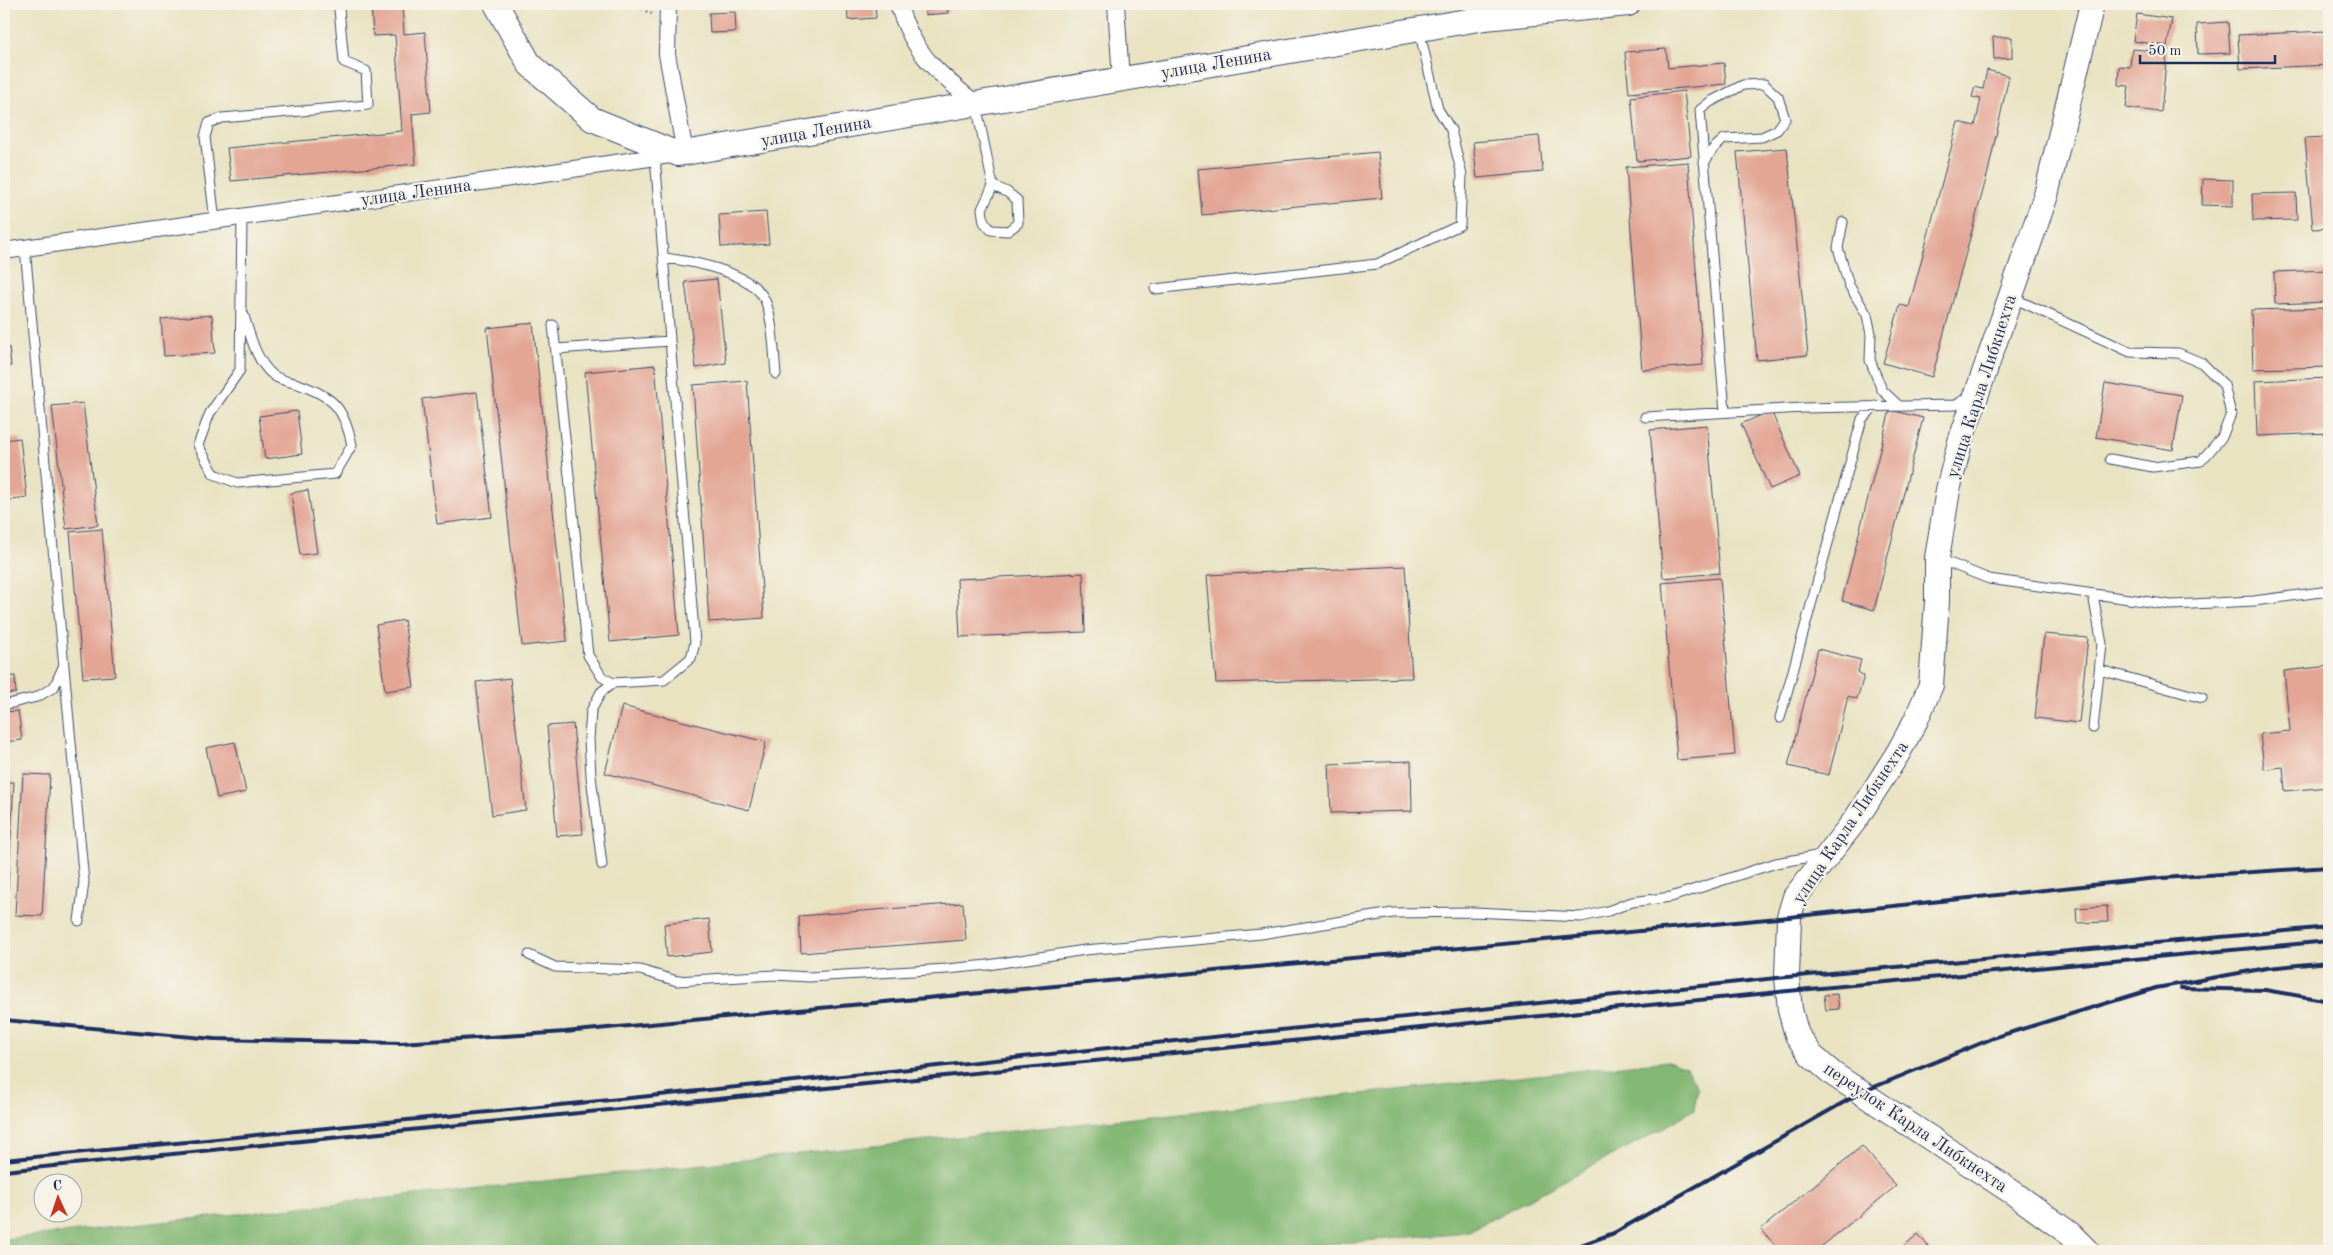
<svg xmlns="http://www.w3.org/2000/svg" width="2333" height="1255" font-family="'Old Standard TT',serif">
<rect width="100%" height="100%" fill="#f7f3e8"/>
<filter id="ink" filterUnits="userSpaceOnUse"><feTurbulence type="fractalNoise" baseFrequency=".02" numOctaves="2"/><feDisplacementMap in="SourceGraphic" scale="10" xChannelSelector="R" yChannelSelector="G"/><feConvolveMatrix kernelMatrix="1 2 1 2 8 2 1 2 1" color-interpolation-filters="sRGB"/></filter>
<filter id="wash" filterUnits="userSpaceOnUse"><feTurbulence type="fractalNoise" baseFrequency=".0096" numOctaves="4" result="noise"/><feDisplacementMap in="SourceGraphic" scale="20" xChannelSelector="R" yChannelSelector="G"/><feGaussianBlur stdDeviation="1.12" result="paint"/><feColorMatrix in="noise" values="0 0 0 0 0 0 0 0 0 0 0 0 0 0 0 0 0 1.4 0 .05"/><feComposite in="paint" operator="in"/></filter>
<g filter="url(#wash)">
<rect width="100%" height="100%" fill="#e9e3c2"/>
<path fill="#84b874" stroke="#507469" d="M1668,1061l18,7 12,20 -4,21 -32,20 -195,103 -219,19h-1244v-12z"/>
<g id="blocks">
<path fill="#e3a695" d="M371,4h31l2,30 21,-2 6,80 -19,2 4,50 -185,17 -4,-33 175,-17 -7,-96 -22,1z
M847,4h28l1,14 -28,2z
M924,4h23l1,9 -23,2z
M735,12l1,20 -26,1 -1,-20z
M2137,14l35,5 -5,27 -34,-5z
M2228,22l2,31 -32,1 -1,-30z
M2327,31l2,34 -89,4 -2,-34z
M1993,37h19v21l-18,1z
M1666,49l2,19 56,-5 2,21 -97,9 -4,-41z
M2132,49l35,3 -6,60 -35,-4 3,-22 -11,-1 1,-19 11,1z
M1987,70l22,6 -21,96 -56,205 -49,-14 17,-58 9,2 49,-185 17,4 6,-27 -9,-2 3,-10 8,2z
M1684,91l7,65 -54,5 -6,-64z
M1539,136l4,36 -66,6 -4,-36z
M2329,137v91l-16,1 -8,-91z
M1787,148l21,207 -51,5 -20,-208z
M1378,152l4,46 -180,17 -4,-46z
M1688,162l15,203 -61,5 -16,-203z
M2203,179l30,1v26l-31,-1z
M2296,193l1,27 -44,1 -1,-27z
M766,212l3,32 -48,3 -2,-32z
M2329,270v32l-54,2 -1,-32z
M717,279l9,84 -30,5 -11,-86z
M2329,308v59l-76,2 -2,-59z
M212,315l3,38 -51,3 -3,-37z
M533,323l34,318 -45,5 -35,-318z
M4,347h5l2,19 -7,1z
M655,365l24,270 -69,7 -25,-270z
M2329,378v55l-72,3 -2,-55z
M747,381l17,237 -55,4 -16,-237z
M2105,383l77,12 -9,55 -77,-13z
M477,392l15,125 -55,7 -15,-125z
M83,403l15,122 -32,4 -14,-123z
M1890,410l33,8 -49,192 -32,-9z
M297,411l5,43 -37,5 -6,-43z
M1771,411l29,65 -30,13 -29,-65z
M1707,425l13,148 -57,5 -13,-148z
M20,438l7,60 -23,3v-61z
M308,490l9,63 -17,2 -9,-62z
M102,529l13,147 -32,2 -13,-146z
M1405,566l7,112 -196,5 -9,-108z
M1083,573l2,59 -125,5 -3,-58z
M1720,578l15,177 -58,5 -15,-177z
M404,620l10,67 -29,4 -9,-66z
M2044,634l44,4 -9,85 -44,-5z
M1818,649l43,11 -3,12 6,4 -7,23 -9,-3 -19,79 -41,-9z
M2329,666v121l-44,4 -2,-24 -19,2 -4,-35 30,-3 -6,-60z
M15,676l1,17 -12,1v-17z
M510,678l16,132 -34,5 -16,-133z
M622,706l144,36 -17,68 -144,-37z
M18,711l4,29 -18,2v-30z
M573,724l10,110 -26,2 -10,-110z
M235,742l11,50 -29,6 -11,-50z
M1411,761l1,50 -81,2 -2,-49z
M23,774l27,1 -8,141 -27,-1z
M4,782h10l-8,140 -2,-1z
M963,903l3,37 -165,13 -2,-37z
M2107,906l1,16 -31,1 -1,-15z
M709,919l3,33 -45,5 -3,-33z
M1837,994l2,15 -13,1 -2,-15z
M1862,1146l34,40 -80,65h-36l-19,-22z
M1918,1234l14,17h-34z"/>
</g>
</g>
<g filter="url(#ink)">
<use href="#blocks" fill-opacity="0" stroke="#3a4a6d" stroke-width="1"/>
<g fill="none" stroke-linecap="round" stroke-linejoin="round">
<g stroke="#3a4a6d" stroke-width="11">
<path id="lane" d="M976,104l17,82 -11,23 2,13 7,8 17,1 10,-8 -1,-23 -10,-8 -14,-6
M1704,163l9,-14 11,-10 38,-2 15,-7 8,-11 -7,-22 -14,-13 -21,1 -33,17 -10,8 25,302
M215,221l-10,-84 4,-14 13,-5 146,-13 -2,-34 -22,-9 -5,-53 -3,-5
M1843,222l-5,26 11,37 18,30 4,19 -1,26 12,30 16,15
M25,248l59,634 -5,39
M664,258c27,3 81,13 98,37 11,15 12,60 14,79
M1155,289l222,-25 83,-39 2,-50 -11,-45 -13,-21 -19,-79
M2011,297l119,55 48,1 24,10 22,22 7,29 -9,23 -21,24 -48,6 -43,-8
M242,310c7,20 13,51 31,65 6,5 17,7 25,9 36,13 46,24 54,61l-17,29 -98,9 -23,-9 -16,-29 12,-32 30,-43 2,-153
M553,325l35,330 14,22 11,6
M556,349l114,-8
M1645,417l158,-9 153,-3 14,-9
M1939,559l50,20 182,26 83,-4 75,-10
M2100,670l102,28
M4,705l33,-8 17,-10 9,-20
M1780,718l82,-299 13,-13
M2093,728l9,-84 -9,-49
M602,865l-11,-89 -2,-37 2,-28 10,-19 12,-9 51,-3 27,-22 4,-15 -40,-486
M529,955l26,12 85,3 37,11 98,-6 34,2 138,-8 41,-4 97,-15 176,-16 132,-21 80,-1 108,5 27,-6 24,-9 39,-5 105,-34 46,-8"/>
</g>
<g stroke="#3a4a6d" stroke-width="18">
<path id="street" d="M668,4l-1,50 18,99
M898,4c16,51 38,67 78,100
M1116,4l5,75
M4,251l673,-97"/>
</g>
<g stroke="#3a4a6d" stroke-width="26">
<path id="secondary" d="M496,4l34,61 62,54 86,35 807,-136 143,-14
M2087,1251l-17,-17 -58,-42 -179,-118 -22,-19 -14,-20 -7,-25 -3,-33 2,-60 6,-20 61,-78 42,-66 18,-33 15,-35 6,-83v-44l11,-68 12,-48 86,-247 46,-191"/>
</g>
<path stroke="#3a4a6d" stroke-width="3" stroke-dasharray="1 4" stroke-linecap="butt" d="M633,4l19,10"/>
<use href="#lane" stroke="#fff" stroke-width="9"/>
<use href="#street" stroke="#fff" stroke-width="16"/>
<use href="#secondary" stroke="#fff" stroke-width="24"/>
<path stroke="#1b2f5e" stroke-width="4" d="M2181,988l84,2 64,11
M4,1020l210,19 187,4 164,-11 1224,-115 359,-38 181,-12
M4,1160l656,-65 1127,-118 542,-50
M4,1171l1784,-180 541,-50
M1565,1251l49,-18 248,-141 134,-55 160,-49 111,-20 62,-6"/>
</g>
</g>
<g text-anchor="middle" stroke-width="4.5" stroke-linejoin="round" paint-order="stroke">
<g font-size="18" fill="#1b2f5e" stroke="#f7f3e8">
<text transform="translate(1216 63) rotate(-10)" y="6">улица Ленина</text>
<text transform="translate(816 131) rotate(-10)" y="6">улица Ленина</text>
<text transform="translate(416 192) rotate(-8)" y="6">улица Ленина</text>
<text transform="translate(1981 386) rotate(-72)" y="6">улица Карла Либкнехта</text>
<text transform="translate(1850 822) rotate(-56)" y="6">улица Карла Либкнехта</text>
<text transform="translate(1916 1127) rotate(34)" y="6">переулок Карла Либкнехта</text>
</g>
</g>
<rect width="2333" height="1255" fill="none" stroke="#f7f3e8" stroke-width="20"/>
<g transform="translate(58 1198) rotate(357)"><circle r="24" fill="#f7f3e8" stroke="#9fa5b1"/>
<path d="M0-4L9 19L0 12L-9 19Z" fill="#c8321e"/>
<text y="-8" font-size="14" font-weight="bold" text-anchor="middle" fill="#1b2f5e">С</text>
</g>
<path d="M2140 55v8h135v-8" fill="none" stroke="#1b2f5e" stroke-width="2.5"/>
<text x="2148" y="55" font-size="15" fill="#1b2f5e" stroke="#f7f3e8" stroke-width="4" paint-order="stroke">50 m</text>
</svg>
